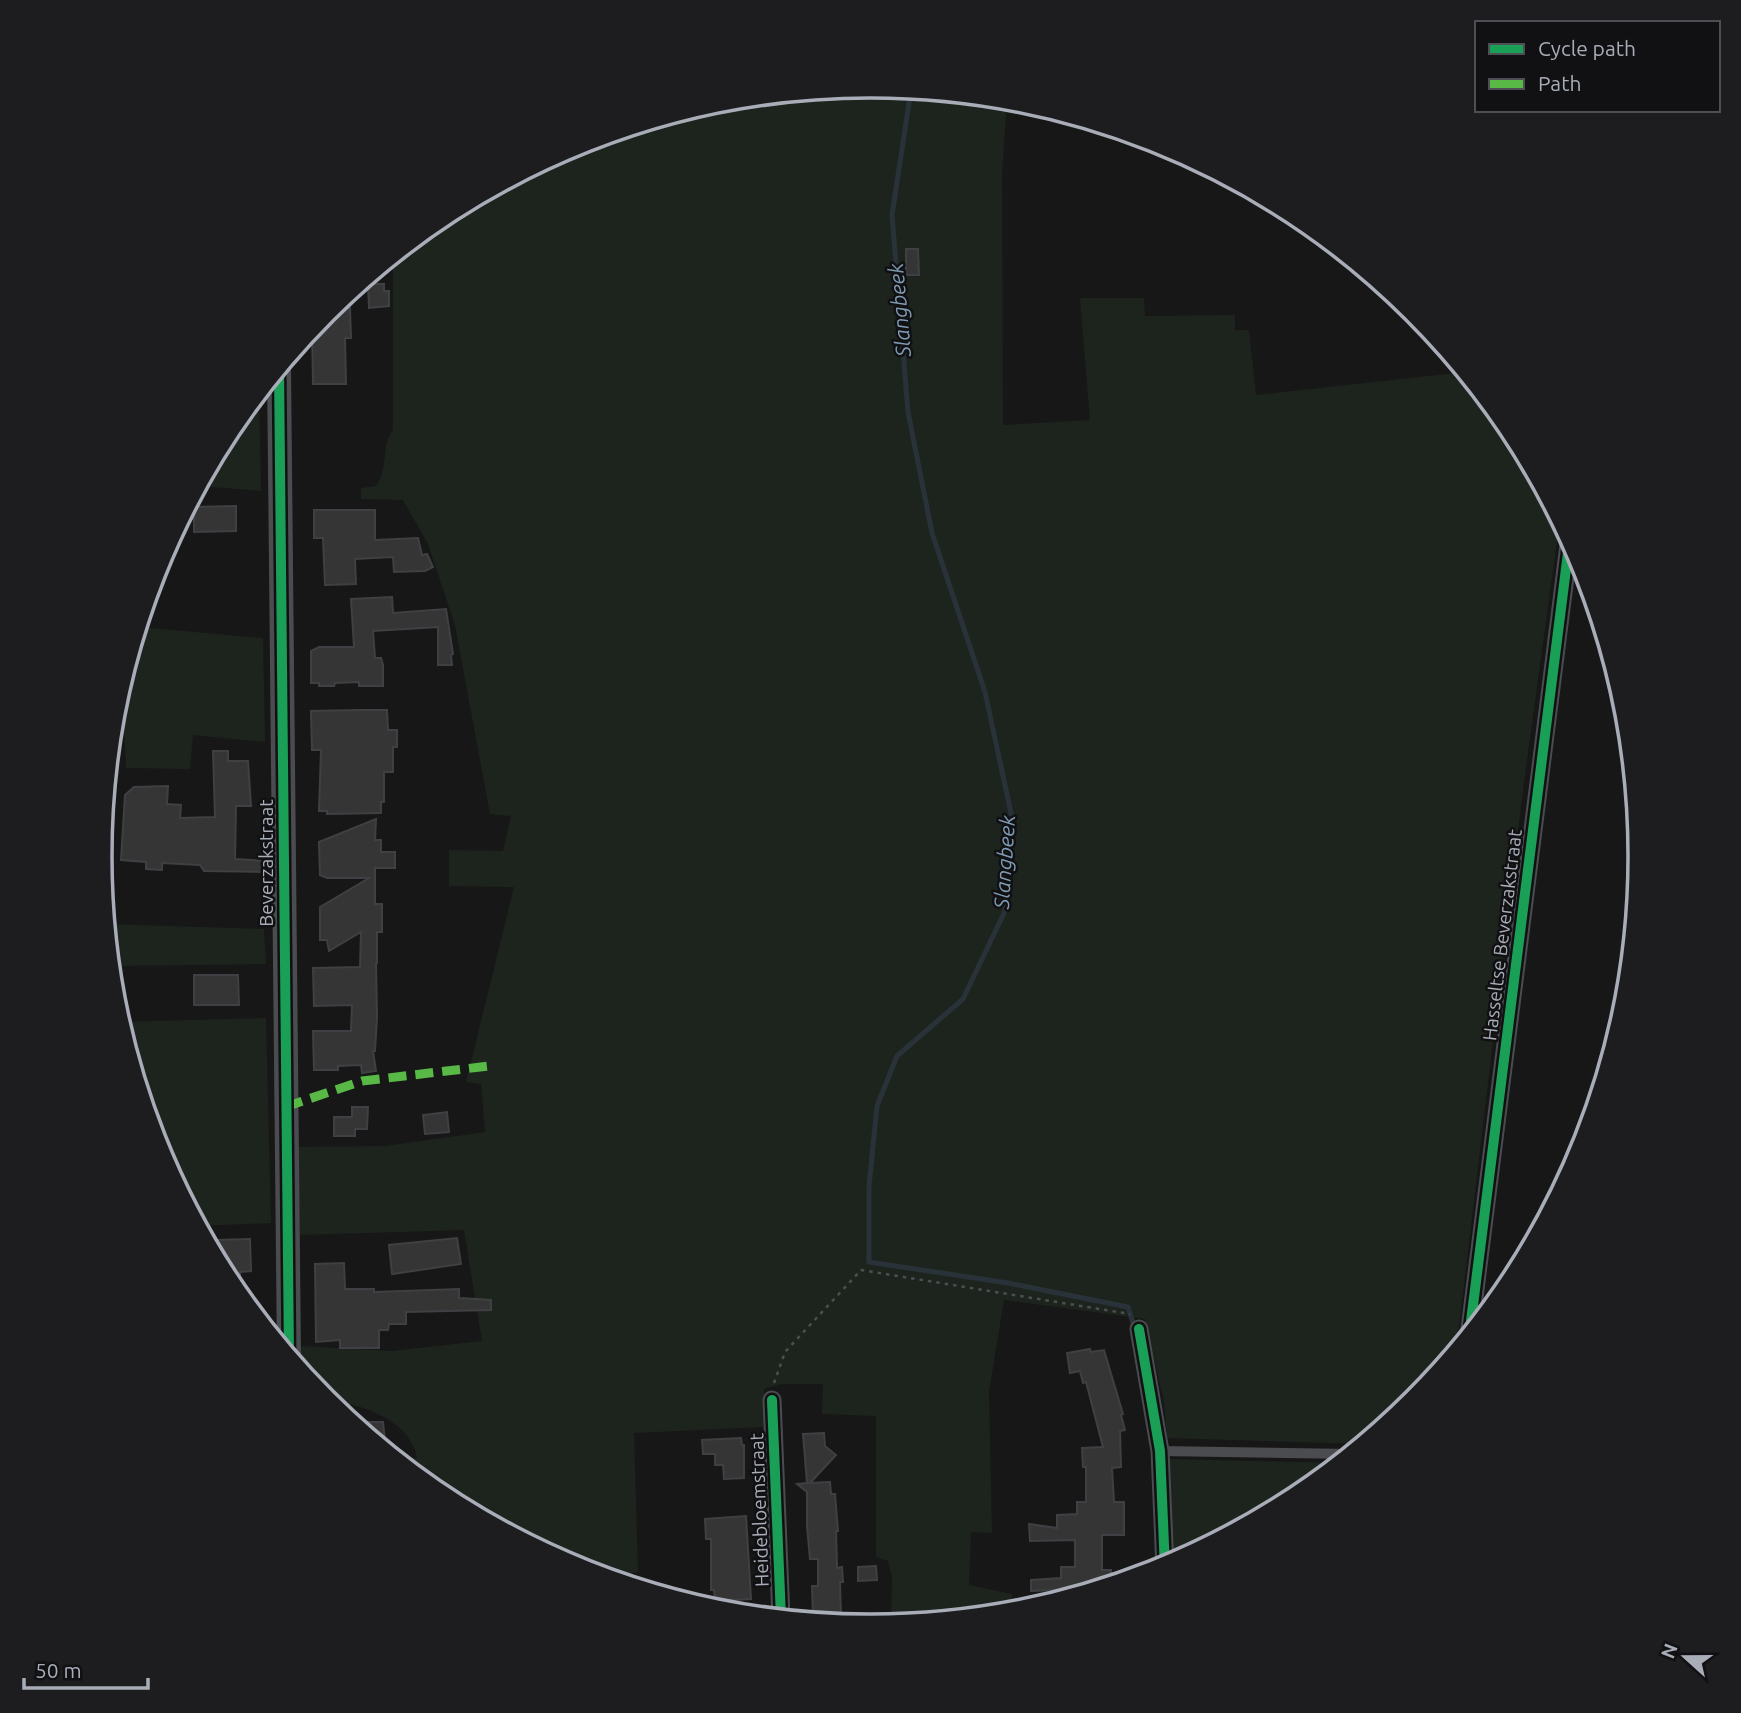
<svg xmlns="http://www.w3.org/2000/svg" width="1741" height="1713" font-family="Ubuntu,sans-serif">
<rect width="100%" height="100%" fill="#171717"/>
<path fill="#1d241e" d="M871,86l136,13 -5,74 1,252 87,-5 -10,-122h64l1,18 90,-1v15h14l7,65 209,-23 47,57 48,90 -36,263 -68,570 -41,50 -51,42 -197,-6 -3,-36 -19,-83 -141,-19 -15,92 3,141 -21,-1 -2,53 43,9 -1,19 -120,12 1,-48 -4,-16 -12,-4v-141l-54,-2 1,-30h-42l-17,5 -1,38 -129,6 4,139 -30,6 -33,-10 -133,-71 -46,-38 21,-1c-6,-38 -58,-56 -92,-57l-23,-29 -1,-26 90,5 91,-10 -18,-111 -164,5 -3,-88 88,-1 100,-14 -4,-48 -15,-2 48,-195 -65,-1v-36l54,1 8,-35 -21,-2 -35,-189 -27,-81 -25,-44 -42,-1v-11l15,-2c14,-22 4,-39 17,-56v-174l50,-41 133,-71 145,-44z
M259,392l2,99 -62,-5 31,-58z
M138,627l125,11 2,104 -72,-7 -3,34 -64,-1 -3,-57 -9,-1z
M106,924l158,5 2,35 -156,2z
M266,1018l5,205 -73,3 -40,-75 -39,-129z
M1169,1459l171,4 -42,35 -126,67z"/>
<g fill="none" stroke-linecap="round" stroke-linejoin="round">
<path stroke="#2a3239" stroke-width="5" d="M911,90l-19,125 16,197 24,121 53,159 26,121 -6,98 -42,88 -66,57 -20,50 -8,80v76l139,21 120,24 6,19"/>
</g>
<path fill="#353536" stroke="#3f4043" stroke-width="2" d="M906,249h12l1,26h-13z
M368,284h16v7h5v15l-20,2z
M329,308h21l1,30h-6l1,46h-33l-1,-56z
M236,506v25l-42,1v-25z
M314,510h61v30l43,-2 4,17 5,-1 6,13 -8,4 -31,1 -1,-15 -38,2 1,25 -31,1 -2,-47h-9z
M392,597l1,16 53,-4 7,45 -2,1 1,10h-14v-38l-65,4 2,27h6l2,7v21h-24v-4l-24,1 -1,3h-15v-3h-8v-32l8,-4h35l-3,-48z
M359,710h28l1,20h9v17h-4v25h-9v30h-3v11l-54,1v-3h-8l2,-61h-9l-1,-39z
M213,751h15v10h20l3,45h-15l-1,53 33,2v11l-64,-1 -4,-6 -38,-2v7l-16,-1v-7l-25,-2 4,-65 9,-8 34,-1 -1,18 14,1 -1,13 35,-1z
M376,819l-1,21h6v12h14v16h-20v36h7v28h-5v31h-1l1,55 -2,33h-2l3,20 -14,2 -1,-8 -23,1v4h-24l-1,-39h38l1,-26 -38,1 -1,-38 47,-1 1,-35 -32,19 -2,-11h-7v-33l49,-29h-42l-7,-3 -1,-33z
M194,975h44l1,30h-45z
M352,1107h16l-1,22h-12v7h-21v-19h18z
M447,1112l2,20 -24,2 -2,-19z
M457,1238l4,26 -69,10 -3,-29z
M250,1239l1,32 -11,1 1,26 -12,-14 -13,-26 -1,-18z
M344,1263l1,26h29v3l85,-3v9l32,2v10l-85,2v12h-17l-1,6h-9v18h-39v-8l-24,2 -1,-78z
M1090,1349l1,3 13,-2 19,64 -2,1 4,15 -5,1 1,36 -9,1 2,34h10v33h-22v35h9v15l-55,17v-12l-25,1v-11l30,-2v-11h14v-27l-45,1 -1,-17 28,4v-13l20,-1v-12h9v-35h-3l-1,-19 21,-1 -17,-65 -3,1 -3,-12 -10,2 -3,-20z
M351,1422h32l3,29z
M824,1433l1,13 11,9 -26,28 20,-1 1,12h4l3,37h-2l1,37 5,-1 1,15h-3l1,34 -28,-1 -1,-29h6v-27h-8l-3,-33v-34l-10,-8 10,-1 -4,-49z
M741,1438l1,7h2v33l-20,1 -1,-14h-8v-11h-12l-1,-14z
M746,1516l5,83 -36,2 -1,-11h-3v-51h-5l-1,-20z
M876,1566l1,14 -19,1v-14z"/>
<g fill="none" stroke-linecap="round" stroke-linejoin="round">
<path stroke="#4d4e52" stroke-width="2.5" stroke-dasharray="3.5 5" stroke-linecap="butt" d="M774,1383l11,-31 76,-82 269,44"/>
<path stroke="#4b4c50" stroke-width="10" d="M1160,1451l191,3"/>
<path stroke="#4b4c50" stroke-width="19" d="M1139,1329l21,122 5,118
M1469,1337l101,-800
M772,1400l9,218"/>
<path stroke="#4b4c50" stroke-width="24" d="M279,368l10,989"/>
<path stroke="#58b947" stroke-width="9" stroke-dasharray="18 9" stroke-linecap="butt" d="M285,1107l77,-26 127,-15"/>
<g stroke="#111113" stroke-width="15">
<path id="cycleway" d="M279,368l10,989
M1139,1329l21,122 5,118
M1469,1337l101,-800
M772,1400l9,218"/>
</g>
<use href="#cycleway" stroke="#1a9f57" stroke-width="10"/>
</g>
<g text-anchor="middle" stroke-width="5" stroke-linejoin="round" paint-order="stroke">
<g font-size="19" fill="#a8adb8" stroke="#111113">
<text transform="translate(266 863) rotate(-90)" y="7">Beverzakstraat</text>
<text transform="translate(1502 935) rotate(-83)" y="7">Hasseltse Beverzakstraat</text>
<text transform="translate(759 1510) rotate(-92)" y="7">Heidebloemstraat</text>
</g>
<g font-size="21" font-style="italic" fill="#7f9bb3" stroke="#111113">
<text transform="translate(900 310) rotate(-95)" y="7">Slangbeek</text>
<text transform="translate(1005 862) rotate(-86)" y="7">Slangbeek</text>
</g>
</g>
<path d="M0 0H1741V1713H0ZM112 856a758 758 0 1 1 1516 0a758 758 0 1 1-1516 0Z" fill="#1d1d20" fill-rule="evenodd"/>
<path fill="none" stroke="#a8adb8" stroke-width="3.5" d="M112 856a758 758 0 1 1 1516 0a758 758 0 1 1-1516 0Z"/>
<rect x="1475" y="21" width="245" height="91" fill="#111113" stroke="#4d4f55" stroke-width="2"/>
<rect x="1489" y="44" width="35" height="10" fill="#1a9f57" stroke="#4d4f55" stroke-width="2"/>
<text x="1538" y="56" font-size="21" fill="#a8adb8">Cycle path</text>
<rect x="1489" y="79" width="35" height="10" fill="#58b947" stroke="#4d4f55" stroke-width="2"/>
<text x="1538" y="91" font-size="21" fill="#a8adb8">Path</text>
<g transform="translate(1685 1657) rotate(291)" stroke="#111113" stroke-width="5" paint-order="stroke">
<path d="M0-5L12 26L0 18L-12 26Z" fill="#a8adb8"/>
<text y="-10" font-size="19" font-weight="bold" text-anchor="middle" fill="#a8adb8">N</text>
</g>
<path d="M24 1678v10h124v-10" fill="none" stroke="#a8adb8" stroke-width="3.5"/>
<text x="35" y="1678" font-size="21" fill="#a8adb8" stroke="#111113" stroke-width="5" paint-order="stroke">50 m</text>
</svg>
